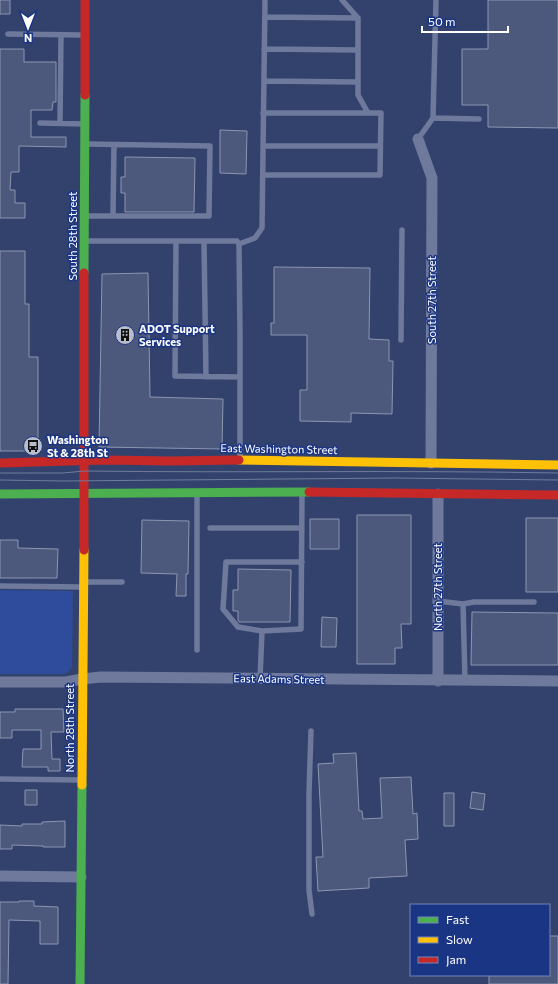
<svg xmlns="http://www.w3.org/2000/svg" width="558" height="984" font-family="Commissioner,sans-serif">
<rect width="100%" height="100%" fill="#33426d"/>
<path fill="#2f4c9c" d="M0,590l73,1 -1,76 -4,5 -4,2h-64z"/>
<path fill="#4d597c" stroke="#8d96b1" d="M0,0h10v14h-10z
M488,0h70v128l-70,-1v-22h-26v-56h26z
M0,49h24v13h32v40h-3l-1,8h-21v27h35v10l-47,-1v26h-8l-1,18h5v13h10v15h-25z
M220,130l27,1 -1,43 -26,-1z
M125,157l70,1 -1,54h-69v-19h-4v-16h4z
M0,251h25v53h4v53h9v94h-38z
M274,267l96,1 -1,71 20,1v21h4l-1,53 -41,-1v9l-51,-1v-31h7v-55h-36v-12h3z
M148,273l2,124 73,2 -1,50 -123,-2 3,-173z
M357,515h54v109h-10l1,24h-7v16h-38z
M526,518h32v74h-32z
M310,519h29v30h-29z
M142,520l47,1 -1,53h-2v22h-10l1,-22 -36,-1z
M0,540h18v8l40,1 -1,29h-57z
M238,569l53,1 -1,52h-51l-1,-2v-9h-5v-21h5z
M472,612l86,1v52h-87z
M322,617l15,1 -1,29h-15z
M15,709h48l1,23h-13l1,27h8v12h-12v-4h-26l1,-18h18v-19h-29v8h-12v-26h15z
M356,753l3,58h3l1,8 19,-1 -2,-40 31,-1 2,37 4,-1 1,26 -13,1 2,36 -38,2v10l-51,3 -2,-34h7l-5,-93 16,-1 -1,-9z
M25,790h12v15h-12z
M472,792l13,2 -2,16 -13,-2z
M444,793h10v33h-10z
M65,821v26h-22v-1l-31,-1v4h-12v-24l22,1v-2h20v-2z
M19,901h15v5l24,1v37h-18v-23l-31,-1 -1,64h-8v-82h19z
M549,936h9v48h-69v-9h60z"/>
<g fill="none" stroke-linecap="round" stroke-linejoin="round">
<path stroke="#6e799b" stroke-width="5.5" d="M342,0l16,18v77l10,18
M265,17l93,1
M8,34l75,1
M264,49l94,1
M264,81l94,1
M433,118l46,1
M40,123l44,1
M60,123l1,-88
M418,139l15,-21 3,-118
M85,144l125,2 -1,70h-124
M263,146h117
M263,175h117l1,-62h-118
M113,216l1,-71
M87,241h150l2,3 1,91v122
M176,241l-1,135 65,1
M204,241l2,136
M239,244l16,-6 7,-10 3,-228
M401,340l1,-110
M197,494v156
M210,528h92
M85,582h37
M0,586l82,1
M438,601l25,3 2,76
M463,604l11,-2h60
M262,631l-24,-4 -15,-18 3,-47h76
M260,679l2,-48 39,-2 1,-134
M311,731l-2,62v97l3,24
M0,779l80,1"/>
<path stroke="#6e799b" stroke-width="11" d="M418,139l14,39 -1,285
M438,681v-187
M0,682h66l16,-3 19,-2 457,4
M0,876l81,1"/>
<path stroke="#4caf50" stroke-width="9" d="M84,273l1,-178
M0,494l309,-2
M80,984l2,-199"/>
<path stroke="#ffc107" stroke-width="9" d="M239,460l319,5
M82,785l2,-235"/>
<path stroke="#c62828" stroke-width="9" d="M85,95v-95
M0,463l105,-3 66,1 68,-1
M309,492l249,3
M84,550v-277"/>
<path stroke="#6f7c9b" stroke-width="1" d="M0,473h63l21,-2c158,2 316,-1 474,2
M0,480l63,1 331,-3 164,2"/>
</g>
<defs>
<g id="building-disc" transform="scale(1)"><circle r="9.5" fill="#b8bdcc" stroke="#1b3585"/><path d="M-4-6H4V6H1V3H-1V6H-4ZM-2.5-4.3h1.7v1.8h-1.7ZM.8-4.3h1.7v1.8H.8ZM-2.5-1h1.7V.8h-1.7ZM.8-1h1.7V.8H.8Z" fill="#111"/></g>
<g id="bus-disc" transform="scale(1)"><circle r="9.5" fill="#b8bdcc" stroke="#1b3585"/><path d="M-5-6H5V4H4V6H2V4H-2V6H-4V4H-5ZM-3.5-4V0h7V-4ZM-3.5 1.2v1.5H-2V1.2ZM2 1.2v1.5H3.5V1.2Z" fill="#111"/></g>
</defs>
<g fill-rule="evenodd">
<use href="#building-disc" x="125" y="335"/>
<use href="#bus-disc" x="33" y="446"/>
</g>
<g text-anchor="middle" stroke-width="3" stroke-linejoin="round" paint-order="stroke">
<g font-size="11" fill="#fff" stroke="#1b3585">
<text transform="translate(73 236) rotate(-90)" y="4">South 28th Street</text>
<text transform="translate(432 300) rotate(-90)" y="4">South 27th Street</text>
<text transform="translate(279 449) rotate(1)" y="4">East Washington Street</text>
<text transform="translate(438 587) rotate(-90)" y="4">North 27th Street</text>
<text transform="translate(279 679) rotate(1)" y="4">East Adams Street</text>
<text transform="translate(70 728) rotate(-90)" y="4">North 28th Street</text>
</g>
<g font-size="11" font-weight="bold" fill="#fff" stroke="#1b3585" text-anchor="start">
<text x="139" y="333">ADOT Support<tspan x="139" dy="13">Services</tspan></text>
<text x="47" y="444">Washington<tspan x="47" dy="13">St &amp; 28th St</tspan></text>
</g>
</g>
<rect x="410" y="904" width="140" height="72" fill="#1b3585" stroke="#7686b6"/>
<rect x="418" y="917" width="20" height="6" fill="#4caf50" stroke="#7686b6"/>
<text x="446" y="924" font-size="12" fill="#ffffff">Fast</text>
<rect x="418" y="937" width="20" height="6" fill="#ffc107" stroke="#7686b6"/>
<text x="446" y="944" font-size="12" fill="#ffffff">Slow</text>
<rect x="418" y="957" width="20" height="6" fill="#c62828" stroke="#7686b6"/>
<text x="446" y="964" font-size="12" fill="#ffffff">Jam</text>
<g transform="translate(28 28) rotate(180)" stroke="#1b3585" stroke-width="3" paint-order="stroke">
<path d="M0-3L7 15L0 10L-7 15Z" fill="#ffffff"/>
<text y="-6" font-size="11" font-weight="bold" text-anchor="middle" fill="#ffffff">N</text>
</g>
<path d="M422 26v6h86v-6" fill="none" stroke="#ffffff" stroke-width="2"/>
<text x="428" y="26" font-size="12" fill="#ffffff" stroke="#1b3585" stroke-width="3" paint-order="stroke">50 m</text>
</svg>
